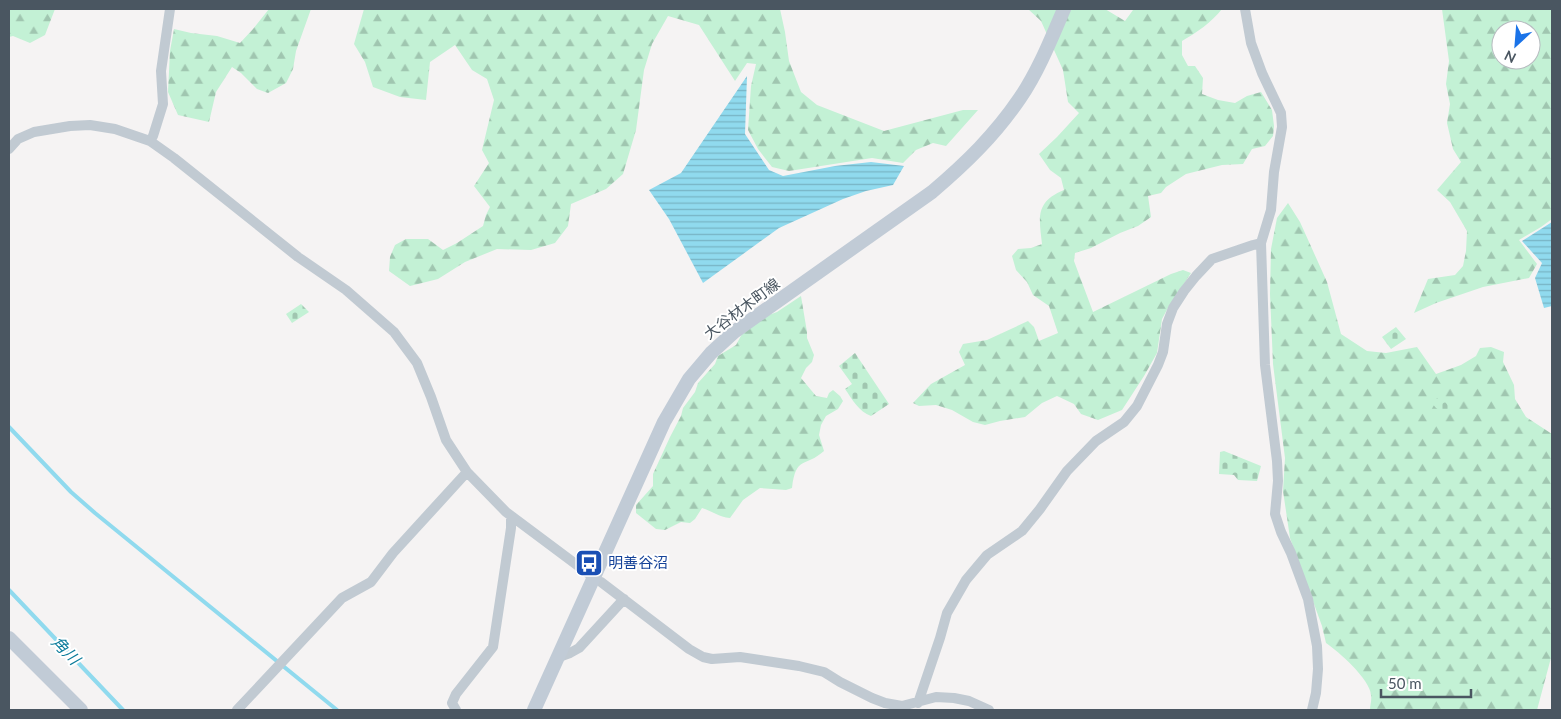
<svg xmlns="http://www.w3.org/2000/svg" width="1561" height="719" font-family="Lato,'Noto Sans JP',sans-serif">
<defs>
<pattern id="forest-firs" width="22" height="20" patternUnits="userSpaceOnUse" patternTransform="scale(1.25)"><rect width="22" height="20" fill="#c3f1d5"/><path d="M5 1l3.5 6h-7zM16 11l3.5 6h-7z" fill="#a0c6b0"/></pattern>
<pattern id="cemetery-stones" width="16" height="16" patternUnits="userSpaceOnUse" patternTransform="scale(1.25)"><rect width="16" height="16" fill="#c3f1d5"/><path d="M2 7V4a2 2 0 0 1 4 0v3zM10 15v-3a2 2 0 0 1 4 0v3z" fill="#a0c6b0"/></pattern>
<pattern id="water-rules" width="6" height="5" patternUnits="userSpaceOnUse" patternTransform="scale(1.25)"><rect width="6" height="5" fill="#90daee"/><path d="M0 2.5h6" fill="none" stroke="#78b4c4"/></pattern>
</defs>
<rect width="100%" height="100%" fill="#f5f3f3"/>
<path fill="url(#forest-firs)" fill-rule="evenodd" d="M9,9h46l-10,26 -15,8 -17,-7 -4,1z
M269,9h42l-15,42 -3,18 -7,14 -18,10 -11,-4 -16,-16 -9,-6 -16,25 -7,30 -31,-7 -10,-23 2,-41 4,-22 17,4 26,3 23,7 13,-14z
M364,9h416l5,23 4,29 12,31 16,13 67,26 79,-21h15l-32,36 -13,-3 -17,7 -13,13 -31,-5 -83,13 -17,-4 -14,-18 -10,-19 3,-44 5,-22 -9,-1 -12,18 -36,-56 -31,-9 -16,28 -8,26 -8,60 -13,44 -17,15 -35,15 -3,22 -13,17 -24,7 -34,-1 -32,13 -27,17 -28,7 -21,-15 1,-14 5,-12 11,-6h22l15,11 14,-7 26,-17 3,-11 4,-8 -16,-21 15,-23 -7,-13 12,-50 -7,-21 -15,-9 -17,-25 -25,17 -4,38 -26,-3 -27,-10 -8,-25 -11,-18z
M1028,9h77l20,12 8,-11 3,-1h86c-10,13 -26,24 -40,32v14l6,11h7l8,12 -1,16 16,6 17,3 12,-7 14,-4 11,18 2,16 -1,10 -8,10 -13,3 -9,15 -21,1 -36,9 -20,13 -5,6 -13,3 3,21 -13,9 -18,7 -29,15 -16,5 -1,8 19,51 78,-38 12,-4 8,3 -22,33 -7,13 -5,34 -13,23 -22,34 -24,10 -17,-6 -7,-10 -17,-8 -15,7 -17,14 -25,4 -15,4 -12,-3 -21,-12 -16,-5 -17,1 -6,-3 18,-19 34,-19 -6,-13 4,-8 24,-4 41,-19 6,6 5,14 19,-8 -9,-27 -16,-11 -6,-13 -11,-12 -4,-14 6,-7 13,-1 11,-4c-3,-27 -7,-42 22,-54l-3,-12 -11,-8 -11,-16 18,-17 22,-24 -11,-11 -5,-32 -22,-49z
M1442,9h110v210l-11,8 -22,13 18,24 -8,14 -46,9 -47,16 -22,10 14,-34 27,-4 8,-9 3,-15 1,-20 -17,-29 -13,-12 24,-28 -8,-13 -6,-26 3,-19 -4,-20 3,-23zM1501,30h30v30h-30z
M1288,203l12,19 27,60 14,52 26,17 19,2 31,-6 19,27 25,-9 15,-9 4,-8 11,-1 13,5 -1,10 11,23 1,14 11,18 26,17v220l-15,56h-167c0,-5 2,-10 1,-15 -1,-16 -33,-44 -45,-52l-4,-17 -32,-88 -7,-47 2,-33 -12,-94 -3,-70 1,-45 6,-31z
M801,296l6,36v6l7,17 -2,7 -6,6 -5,10 15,18 11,2 2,-5 4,-3 7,6 3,5 -5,8 -12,7 -5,9 -2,10 5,16c-19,17 -28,4 -32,37l-6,2 -26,-2 -17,12 -13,18c-11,-1 -18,-7 -28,-10l-7,11 -5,4 -9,-1 -16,8 -9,-1 -20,-16v-8l17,-19v-12l17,-37 11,-21 2,-8 12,-16 3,-9 17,-19 3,-8 18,-11 6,-11 24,-18 11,-4z"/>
<path fill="url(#cemetery-stones)" d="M301,304l8,8 -17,11 -6,-9z
M1396,327l10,12 -15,10 -9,-12z
M855,353l34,51 -18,12c-12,-4 -19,-17 -26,-27l7,-5 -13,-18z
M1441,396l10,14 -6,4 -9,-6 -5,-6z
M1224,451l37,15 -4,15 -19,-1 -4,-5 -15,-1 1,-22z"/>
<path fill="url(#water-rules)" d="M747,76l-2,58 24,36 14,6 52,-10 36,-4 33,4 -11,19 -27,6 -23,8 -64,29 -76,55 -34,-64 -20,-29 32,-17z
M1552,222v84l-8,2 -9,-30 7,-15 -20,-22z"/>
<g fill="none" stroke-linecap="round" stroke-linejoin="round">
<path stroke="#90daee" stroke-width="4" d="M9,427l62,65 24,21 242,197
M9,590l114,120"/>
<path stroke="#c1cad2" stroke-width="10" d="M1245,9l6,34 11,30 19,40 1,14 -8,45 -3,38 -10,33 4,122 12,96 1,20 -3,33 6,18 10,21 17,46 9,47 1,23 -2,24 -4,17
M150,141l3,-5 10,-32 -2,-33 9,-62
M9,149l9,-10 16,-7 36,-6 20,-1 25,4 35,12 24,17 124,99 48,33 48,42 23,31 14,34 15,43 21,32 39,40 83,62
M601,582l88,67 14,8 9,2 28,-2 59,9 25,6 16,10 32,16 13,5 17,3 34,-9 18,1 15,3 20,9
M559,657l11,-4 9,-5 45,-49
M918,703l22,-65 7,-25 19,-33 21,-25 35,-24 18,-22 27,-38 29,-30 28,-19 13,-16 21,-41 5,-13 4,-28 6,-16 11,-17 12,-15 16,-17 41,-14 8,-2
M237,710l105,-112 29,-16 22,-29 74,-81
M456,710l-4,-7 4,-9 37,-47 18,-119v-11"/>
<path stroke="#c1cbd6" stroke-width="14" d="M9,638l72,72
M534,710l130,-288 25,-43 22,-26 23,-21 198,-140c34,-29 63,-57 88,-94 18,-26 32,-61 44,-89"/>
</g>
<defs>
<g id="bus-square" transform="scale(1.4375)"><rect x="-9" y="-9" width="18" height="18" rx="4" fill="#1a4fb4" stroke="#fff"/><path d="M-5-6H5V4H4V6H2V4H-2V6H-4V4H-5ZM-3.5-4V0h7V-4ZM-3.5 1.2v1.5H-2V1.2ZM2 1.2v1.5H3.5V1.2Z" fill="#fff"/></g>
</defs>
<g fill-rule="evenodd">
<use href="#bus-square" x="589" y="563"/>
</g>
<g text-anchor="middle" stroke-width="4" stroke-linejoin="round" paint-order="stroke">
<g font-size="15" fill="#4a5661" stroke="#fff">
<text transform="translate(742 309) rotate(-37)" y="5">大谷材木町線</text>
</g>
<g font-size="15" fill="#164399" stroke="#fff" text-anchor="start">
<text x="608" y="568">明善谷沼</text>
</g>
<g font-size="16" font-style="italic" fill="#0c7c9b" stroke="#fff">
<text transform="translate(66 650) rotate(46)" y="6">角川</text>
</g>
</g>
<rect width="1561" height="719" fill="none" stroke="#4a5661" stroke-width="20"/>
<g transform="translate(1516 45) rotate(206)"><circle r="24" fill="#ffffff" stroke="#b7bbc0"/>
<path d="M0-4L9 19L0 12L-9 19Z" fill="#1a73e8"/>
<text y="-8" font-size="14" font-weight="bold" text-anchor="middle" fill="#4a5661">N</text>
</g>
<path d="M1381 689v8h90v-8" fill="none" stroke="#4a5661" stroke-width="2.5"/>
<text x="1388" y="689" font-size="15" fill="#4a5661" stroke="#ffffff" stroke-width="4" paint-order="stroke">50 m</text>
</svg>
